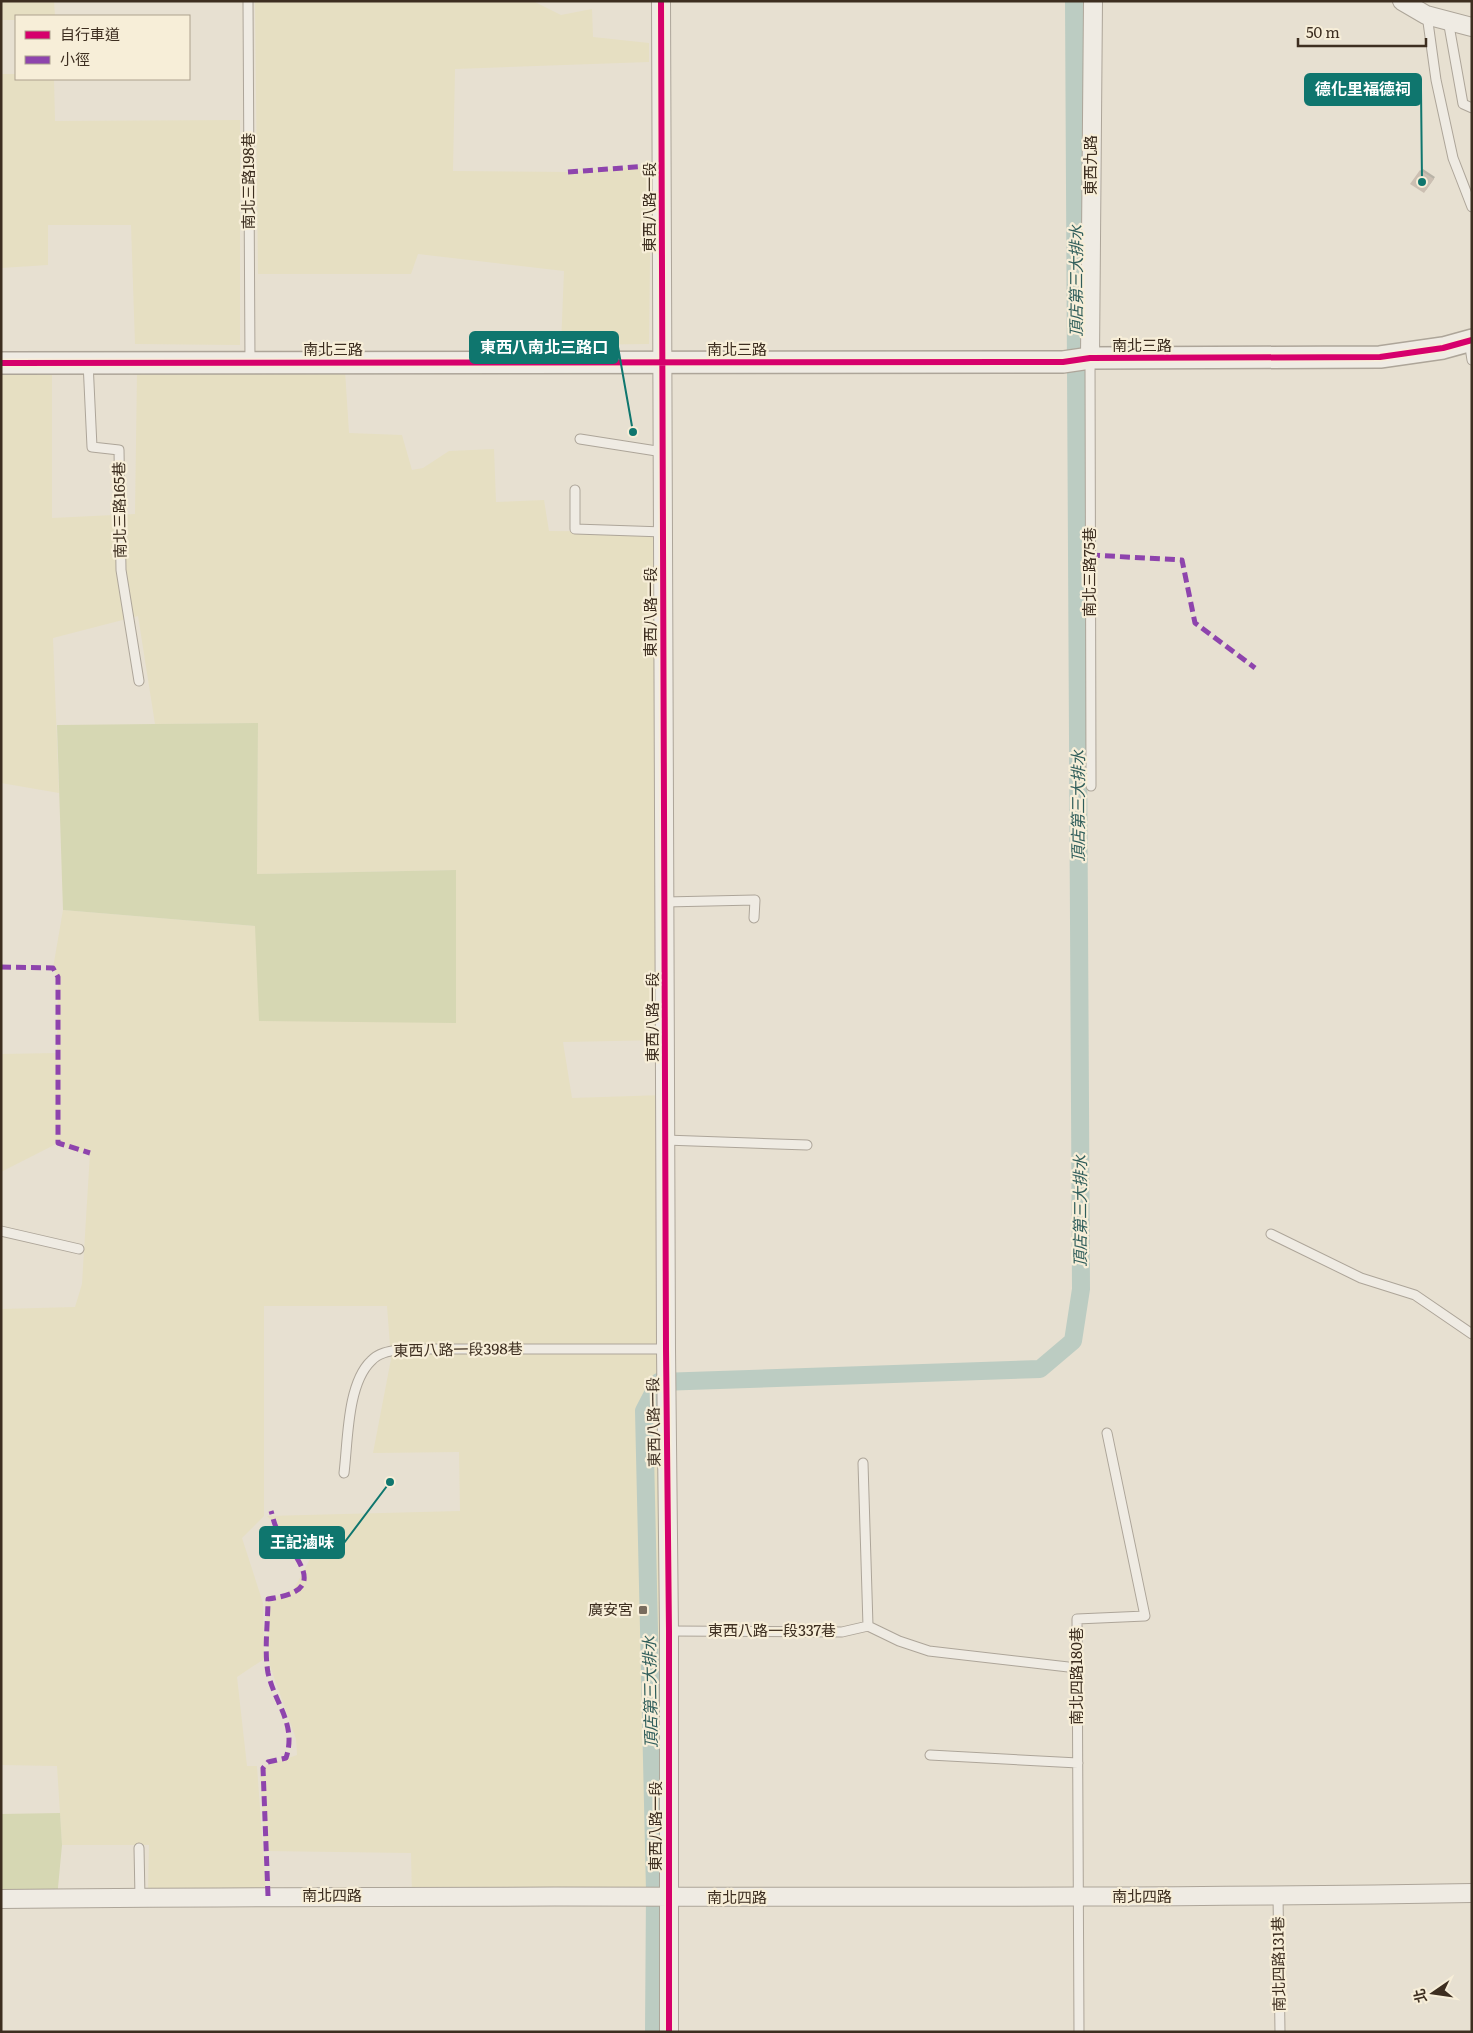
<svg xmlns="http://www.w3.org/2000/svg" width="1473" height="2033" font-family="Literata,'Noto Sans TC',serif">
<rect width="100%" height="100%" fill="#e7e0d1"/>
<path fill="#e6dfc2" d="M1,1h53l1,15h-39v4h-15z
M255,1h278l28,14 31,-6 1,28 56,6v19l-194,7 -2,102 115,1 83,-6 -2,178 -88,1 3,-74 -146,-17 -7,20h-153z
M1,74h15v5h38l1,42 185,-1v225l-105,-1 -4,-119h-83v40l-47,3z
M345,371l4,62 53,2 10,35 11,-2 26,-17 45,-2 2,53 48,-2 5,31 115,1 1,508 -102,2 9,56 93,-3 4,803 -257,-1 -1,-44 -146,-2 -5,-83 37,-13 -1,-16 -26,-73 -5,-64 29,-13 16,-30 -43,-43 193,-5 -1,-59 -86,1 18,-94 -4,-53h-123v210l-22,22 21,65 1,56 -27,18 10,89h10l9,127 -118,-2 1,-46h-87l-5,-79 -56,-1v-456l74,-2 7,-23 8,-131 -17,-2 -15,-8 -57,29v-118l56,-1 1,-76 -5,-9 10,-58 192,16 201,97v-153l-199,4 1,-151 -103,1 -17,-108 -85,22 6,155 -58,-10v-411h51v146l83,-4 2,-142z"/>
<path fill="#d6d7b3" d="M258,723l-1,151 199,-4v153l-197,-2 -4,-95 -192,-16 -6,-185z
M60,1813l2,32 -5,53 -56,1v-85z"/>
<path fill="#0003" d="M1423,169l12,8 -9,13 -5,-19z"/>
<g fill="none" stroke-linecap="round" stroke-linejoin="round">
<path stroke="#bcccc2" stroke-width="18" d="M654,2032l1,-141 -11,-480 15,-29 381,-13 33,-28 8,-52 -7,-1288"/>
</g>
<path fill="#cbbfb2" d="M1420,170l14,9 -10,14 -14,-9z"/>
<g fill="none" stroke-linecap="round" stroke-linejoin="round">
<g stroke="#ada599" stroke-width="11">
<path id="service" d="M248,1l2,361
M1427,15l9,65 17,78 19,49
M1448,20l15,84 9,4
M1469,341l3,19
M1090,359l1,427
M88,362l4,85 27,3 2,120 18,111
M580,439l83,13
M575,490v39l89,3
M665,902l90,-2 -1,18
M665,1140l142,5
M1,1231l78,18
M1271,1234l90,44 54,17 57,39
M863,1463l5,163
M344,1473c4,-32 3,-89 27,-112 8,-9 20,-10 32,-12h263
M669,1631l173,1 26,-6 31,15 30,10 148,17
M930,1755l148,8
M139,1848l1,49
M1278,1896l2,136
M1079,2032l-2,-413 68,-3 -38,-183"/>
</g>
<g stroke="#ada599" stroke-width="20">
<path id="minor" d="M661,1l5,1348 3,282v401
M1402,1l24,14 46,12
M1090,358l3,-357
M1,1899c490,-6 981,2 1471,-6"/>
</g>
<g stroke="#ada599" stroke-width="24">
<path id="tertiary" d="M1,363l1062,-1 27,-4 290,-1 63,-9 29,-8"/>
</g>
<use href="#service" stroke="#efebe3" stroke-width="9"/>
<use href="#minor" stroke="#efebe3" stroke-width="18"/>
<use href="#tertiary" stroke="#efebe3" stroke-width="21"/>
<path stroke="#8e44ad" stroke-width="5" stroke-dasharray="10 5" stroke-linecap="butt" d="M568,172l94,-7
M1090,555l92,5 13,63 60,45
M1,967l52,1 5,9v166l32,10
M268,1896l-5,-128 5,-6 18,-4c11,-34 -11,-54 -18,-85 -4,-24 0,-50 0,-74 62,-8 30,-38 9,-70 -3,-5 -4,-12 -6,-18"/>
<g stroke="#f7eed8" stroke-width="9">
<path id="cycleway" d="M661,1l5,1348 3,282v401
M1,363l1062,-1 27,-4 290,-1 63,-9 29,-8"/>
</g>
<use href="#cycleway" stroke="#d6006c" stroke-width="6"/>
</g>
<rect fill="#786c5e" stroke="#f7eed8" stroke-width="2" x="638" y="1605" width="10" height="10" rx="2.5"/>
<g text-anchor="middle" stroke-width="4.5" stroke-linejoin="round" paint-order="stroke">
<g font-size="15" fill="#3d2e20" stroke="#f7eed8">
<text transform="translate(1091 165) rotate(-90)" y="5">東西九路</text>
<text transform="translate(249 181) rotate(-90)" y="5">南北三路198巷</text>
<text transform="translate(650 207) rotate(-90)" y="5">東西八路一段</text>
<text x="1142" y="351">南北三路</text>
<text x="333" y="355">南北三路</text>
<text x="737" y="355">南北三路</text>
<text transform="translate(120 510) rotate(-91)" y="5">南北三路165巷</text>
<text transform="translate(1090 572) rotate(-90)" y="5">南北三路75巷</text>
<text transform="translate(651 612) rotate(-90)" y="5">東西八路一段</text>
<text transform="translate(653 1017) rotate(-90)" y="5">東西八路一段</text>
<text transform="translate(458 1350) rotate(-1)" y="5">東西八路一段398巷</text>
<text transform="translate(654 1422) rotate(-91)" y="5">東西八路一段</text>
<text x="772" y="1636">東西八路一段337巷</text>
<text transform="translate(1077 1676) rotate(-90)" y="5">南北四路180巷</text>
<text transform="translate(656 1826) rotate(-90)" y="5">東西八路一段</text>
<text x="332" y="1901">南北四路</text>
<text x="1142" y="1902">南北四路</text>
<text x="737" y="1903">南北四路</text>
<text transform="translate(1279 1964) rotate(-91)" y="5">南北四路131巷</text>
</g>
<g font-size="15" fill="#3d2e20" stroke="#f7eed8" text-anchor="end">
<text x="633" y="1615">廣安宮</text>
</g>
<g font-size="16" font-style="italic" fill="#2f5d5a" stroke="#f7eed8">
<text transform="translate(1076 281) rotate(-90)" y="6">頂店第三大排水</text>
<text transform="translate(1078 806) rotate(-90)" y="6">頂店第三大排水</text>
<text transform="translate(1080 1211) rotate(-90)" y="6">頂店第三大排水</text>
<text transform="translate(650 1692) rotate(-91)" y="6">頂店第三大排水</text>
</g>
</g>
<path fill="none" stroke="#0f766e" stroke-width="2" d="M1422 182L1421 90M633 432L618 347M390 1482L344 1543"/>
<g fill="#0f766e" stroke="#f7eed8" stroke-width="2">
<circle cx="1422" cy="182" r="5"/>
<circle cx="633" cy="432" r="5"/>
<circle cx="390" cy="1482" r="5"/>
</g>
<g fill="#0f766e" stroke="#0f766e" stroke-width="2">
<rect x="1305" y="74" width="116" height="31" rx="5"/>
<rect x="470" y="332" width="148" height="31" rx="5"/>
<rect x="260" y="1527" width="84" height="31" rx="5"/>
</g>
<g font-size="16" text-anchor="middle" font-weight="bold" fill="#fff">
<text x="1363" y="95">德化里福德祠</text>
<text x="544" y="353">東西八南北三路口</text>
<text x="302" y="1548">王記滷味</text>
</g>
<rect width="1473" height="2033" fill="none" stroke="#3d2e20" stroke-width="5"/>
<rect x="15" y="15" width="175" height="65" fill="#f7eed8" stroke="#ada18e"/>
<rect x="25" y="31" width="25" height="8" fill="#d6006c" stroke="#ada18e"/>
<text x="60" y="40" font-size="15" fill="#3d2e20">自行車道</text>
<rect x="25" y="56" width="25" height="8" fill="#8e44ad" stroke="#ada18e"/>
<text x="60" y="65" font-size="15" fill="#3d2e20">小徑</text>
<g transform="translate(1433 1993) rotate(257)" stroke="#f7eed8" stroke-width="4" paint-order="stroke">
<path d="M0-4L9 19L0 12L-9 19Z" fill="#3d2e20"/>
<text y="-8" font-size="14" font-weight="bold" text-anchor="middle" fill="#3d2e20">北</text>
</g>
<path d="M1298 38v8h128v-8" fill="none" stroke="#3d2e20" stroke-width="2.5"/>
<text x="1306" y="38" font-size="15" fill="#3d2e20" stroke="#f7eed8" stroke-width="4" paint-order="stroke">50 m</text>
</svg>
